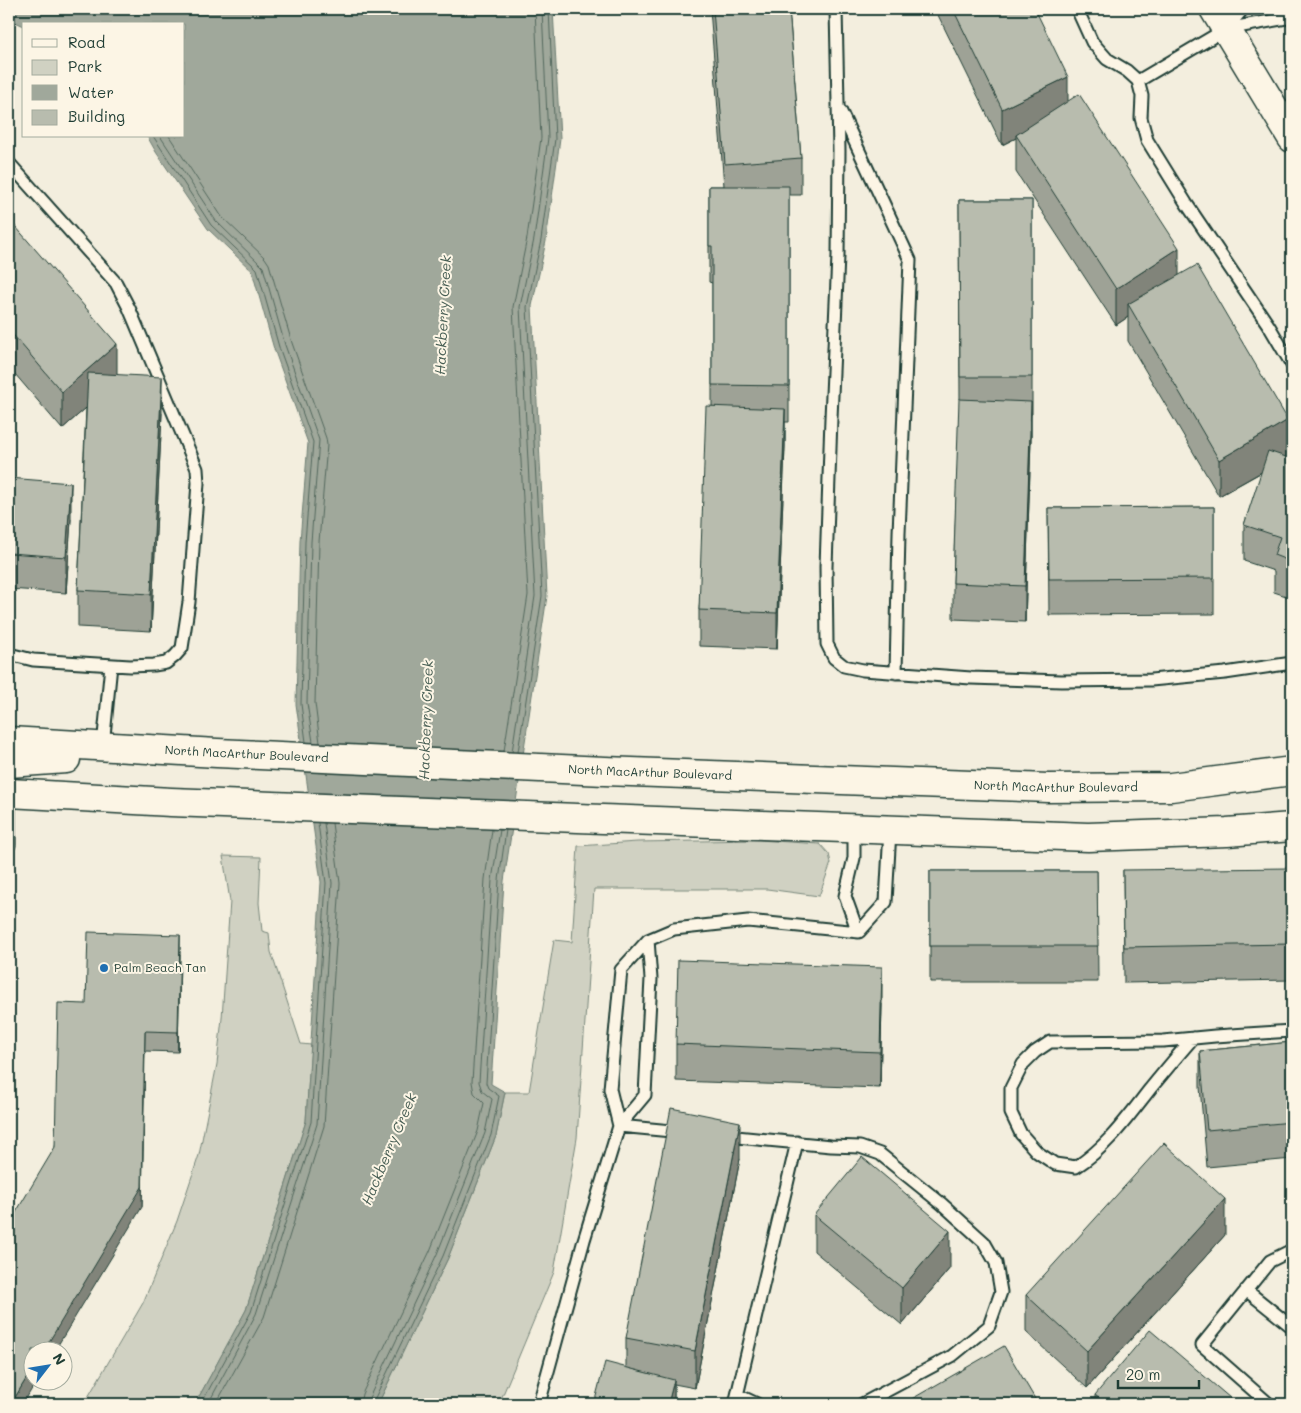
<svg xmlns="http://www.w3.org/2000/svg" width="1301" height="1413" font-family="Mali,sans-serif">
<rect width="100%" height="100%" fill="#f3eede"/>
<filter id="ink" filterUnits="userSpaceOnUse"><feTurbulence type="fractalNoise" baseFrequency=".02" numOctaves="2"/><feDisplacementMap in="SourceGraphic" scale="10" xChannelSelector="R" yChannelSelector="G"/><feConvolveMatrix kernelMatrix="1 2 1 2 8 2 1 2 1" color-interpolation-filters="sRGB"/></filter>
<g filter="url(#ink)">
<path fill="#d0d1c2" stroke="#78877b" d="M759,840l61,4 9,10 2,9 -12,33 -52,-7h-173l-17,249 -23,134 -55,132h-121l70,-146 48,-122 9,-44h24l25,-152 18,2 6,-96 59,-4z
M223,856l38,1 -2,46 3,28 7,2 2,19 30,92 10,1 -5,76 -60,189 -51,94h-111l59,-101 34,-82 22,-66 18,-91 5,-46 8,-117z"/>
<path fill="#a0a89b" stroke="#6c7d72" d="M9,9h544l7,130 -14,102 -14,65 15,290 -43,285 -13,203 14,8 -9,44 -48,122 -70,146h-183l51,-94 60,-189 15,-239 -25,-178 4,-163 8,-98 -34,-94 -22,-78 -44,-42 -52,-77 -9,-16h37v-112h-160v2l-15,-7z"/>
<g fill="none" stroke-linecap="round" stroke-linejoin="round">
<path stroke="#53685d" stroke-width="1" d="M153,136l58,89 46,44 22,78 34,95 -8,100 -4,162 5,38
M160,136l56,85 47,46 22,78 34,95 -8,102 -4,161 6,39
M169,136l53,81 43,41 4,6 23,79 34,95 1,7 -8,97 -4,161 5,40
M504,751l24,-156 -15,-288 14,-69 14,-100 -6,-129
M512,752l23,-156 -15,-289 14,-68 14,-101 -6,-129
M518,752l24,-156 -15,-289 14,-67 14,-101 -6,-130
M201,1404l50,-92 60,-190 15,-239 -8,-60
M208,1404l48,-90 61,-190 15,-241 -8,-60
M216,1404l48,-87 60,-191 16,-243 -8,-60
M360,1404l2,-10 68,-143 48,-120 6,-28 -10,-10 -2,-11 13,-203 7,-49
M367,1404l2,-6 68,-144 48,-121 7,-34 -10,-8 -3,-9 13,-202 8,-50
M374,1404v-4l69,-144 48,-121 8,-39 -11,-8 -2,-5 13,-203 7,-50"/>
<g stroke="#1f3d34" stroke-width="15">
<path id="service" d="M836,9l3,142 -1,105 -7,162 -5,149 1,77 7,14 10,8 19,4 108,8 90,3 90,-1 74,-7 67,-10
M1077,9l15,33 15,17 20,12 11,10 4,15 -1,22 6,22 39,63 83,123 23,39
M1226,29l66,-12
M1138,81l88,-52 17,-20
M840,110l70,150 -11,273 -3,140
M9,163l107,120 13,25 68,161 1,14 -9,119 -7,46 -7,8 -9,7 -12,2 -24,1 -97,-6 -24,-6
M103,746l8,-81
M854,828v30l-9,38 13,36
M9,845v-52
M1193,1038c-15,17 -29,34 -43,51 -22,28 -43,58 -74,78l-21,-3 -18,-12 -16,-18 -10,-21v-25l12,-24 12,-12 15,-10 113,-1 52,-5 77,-5
M619,1126l63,6
M619,1126l-9,-37 11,-119 27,-30 26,-11 74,-8 111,11 27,-30 4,-72
M726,1136l105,10 29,1 20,7 62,50 42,38 12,21 5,29 -12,34 -37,30 -90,48
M1246,1290l46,37
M738,1395l19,9
M539,1404l45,-164 35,-114 26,-31 6,-116 -3,-39
M735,1404l62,-262
M1269,1404l-67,-59 68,-84 22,-11"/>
</g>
<g stroke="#1f3d34" stroke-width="31">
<g id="secondary">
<path d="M1214,9l78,129"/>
<path id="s1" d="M9,741l208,12 388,18 443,17 123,-1 121,-16"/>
<path d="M9,763l57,-4"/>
<path d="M9,793l162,9 432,17 485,18 139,-5 65,-5"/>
</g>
</g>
<use href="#service" stroke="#fcf5e5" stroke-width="11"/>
<use href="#secondary" stroke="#fcf5e5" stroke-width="28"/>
</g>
<path fill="#9ea296" stroke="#1f3d34" d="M710,9h79l12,149v37h-12v227h-4v24l-8,203 -78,-3v-36l13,-203v-124l-3,-1v-96h15z
M935,9h100l33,92 111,174 109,182h-2l6,2v139l-18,-6v-21l-30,-10v-36l18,-53 -43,24 -91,-155v-24l-12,8 -100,-153v-34l-14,7z
M959,200h73v214h-1v24l-6,184 -72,-3v-36l7,-184z
M9,219l108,156 45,38 -11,218 -73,-4v-37l8,-182 -24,21 -53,-62z
M9,478l62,41 -5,74 -57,-4z
M1214,507v107l-165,1 -1,-107z
M1123,870l168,74v36l-167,3z
M930,871h167l1,111h-168z
M180,955l-2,97 -33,-1 -3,156 -87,-60 31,-143z
M882,1004l-2,84 -204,-7v-37z
M1292,1042v117l-85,8 -7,-80v-36z
M740,1159l-45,229 -21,-4v20l-48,-37v-29z
M814,1215l136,53 -48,57 -88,-74z
M1225,1235l-138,153 -61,-56v-37z
M1095,1395l142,9h-142z"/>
<path fill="#81847a" stroke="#1f3d34" d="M1068,77v36l-52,22v3l-14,7v-36z
M1179,248v36l-51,20v13l-12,8v-36z
M117,344v37l-55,48v-37z
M162,377v36l-11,218v-37z
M1031,402v36l-6,184v-36z
M785,409v37l-8,203v-36z
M1288,420v37l-69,39v-36z
M71,483v36l-5,74v-36z
M180,935v20l-2,97v-20z
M882,967v37l-2,84v-36z
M145,1031l-3,176 -87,143h-11z
M740,1122v37l-45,229v-37z
M1225,1199v36l-138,153v-37z
M950,1231v37l-48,57v-37z
M32,1369v11h5l-14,24h-12z
M674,1380v24h-6z"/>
<path fill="#b8bcae" stroke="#1f3d34" d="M713,9h76l12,149 -76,6z
M953,9h82l33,68 -66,32z
M1079,94l100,154 -63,41 -100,-154z
M709,186h80v200l-77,-1v-139h-3z
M959,200h73v177h-72z
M9,219l108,125 -55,48 -53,-62z
M1197,265l91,155 -69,40 -91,-156z
M88,373l74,4 -11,217 -73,-4z
M959,399l72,3 -6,184 -72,-3z
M706,406l79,3 -8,204 -78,-3z
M1268,451l24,8v103l-18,-7 6,-18 -36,-12z
M9,478l62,5 -5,74 -57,-4z
M1214,507v71l-165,1 -1,-71z
M1290,868l1,76 -167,3 -1,-77z
M930,871h167l1,75h-168z
M88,932l92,3 -2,97 -33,-1 -3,156 -98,163h-12v19l-21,35h-2v-180l46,-77 3,-144 28,1z
M678,960l204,7 -2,85 -204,-8z
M1292,1042v80l-85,8 -7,-79z
M671,1108l69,14 -45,229 -69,-13z
M1164,1143l61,56 -138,152 -61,-56z
M862,1157l88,74 -48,57 -88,-73z
M1150,1330l87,74h-131l-11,-9z
M1004,1346l34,58h-135z
M605,1362l69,18 -6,24h-74z"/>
</g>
<circle fill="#1f6fb2" stroke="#fcf5e5" stroke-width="2" cx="104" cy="968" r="5"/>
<g text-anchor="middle" stroke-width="4" stroke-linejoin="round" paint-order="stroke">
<g font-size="12" fill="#1f3d34" stroke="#fcf5e5">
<text dy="4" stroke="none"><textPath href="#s1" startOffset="238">North MacArthur Boulevard</textPath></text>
<text dy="4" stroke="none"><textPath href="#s1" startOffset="642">North MacArthur Boulevard</textPath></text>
<text dy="4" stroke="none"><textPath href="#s1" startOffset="1048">North MacArthur Boulevard</textPath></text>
</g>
<g font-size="12" fill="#1f3d34" stroke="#fcf5e5" text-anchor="start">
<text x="114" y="972">Palm Beach Tan</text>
</g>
<g font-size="14" font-style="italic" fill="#465d53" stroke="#fcf5e5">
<text transform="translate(443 315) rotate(-87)" y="5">Hackberry Creek</text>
<text transform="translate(426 720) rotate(-88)" y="5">Hackberry Creek</text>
<text transform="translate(389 1149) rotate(-67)" y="5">Hackberry Creek</text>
</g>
</g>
<rect width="1301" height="1413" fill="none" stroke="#fcf5e5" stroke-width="30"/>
<rect x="15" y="15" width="1271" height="1383" fill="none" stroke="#1f3d34" stroke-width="2" filter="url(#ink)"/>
<rect x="22" y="22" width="162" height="115" fill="#fcf5e5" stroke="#a4ab9e"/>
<rect x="32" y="39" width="25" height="8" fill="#fcf5e5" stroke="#a4ab9e"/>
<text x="68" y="48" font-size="15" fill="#1f3d34">Road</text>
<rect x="32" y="60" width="25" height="15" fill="#d0d1c2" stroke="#a4ab9e"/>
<text x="68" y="72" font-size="15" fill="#1f3d34">Park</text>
<rect x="32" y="85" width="25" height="15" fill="#a0a89b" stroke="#a4ab9e"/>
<text x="68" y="98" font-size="15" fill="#1f3d34">Water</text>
<rect x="32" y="110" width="25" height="15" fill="#b8bcae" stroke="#a4ab9e"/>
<text x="68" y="122" font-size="15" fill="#1f3d34">Building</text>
<g transform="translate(48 1366) rotate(59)"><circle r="24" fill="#fcf5e5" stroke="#a4ab9e"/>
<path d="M0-4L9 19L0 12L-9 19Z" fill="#1f6fb2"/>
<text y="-8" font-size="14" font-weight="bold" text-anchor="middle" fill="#1f3d34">N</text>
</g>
<path d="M1118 1380v8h81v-8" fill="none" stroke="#1f3d34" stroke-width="2.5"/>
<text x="1126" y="1380" font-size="15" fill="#1f3d34" stroke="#fcf5e5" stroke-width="4" paint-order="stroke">20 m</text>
</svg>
